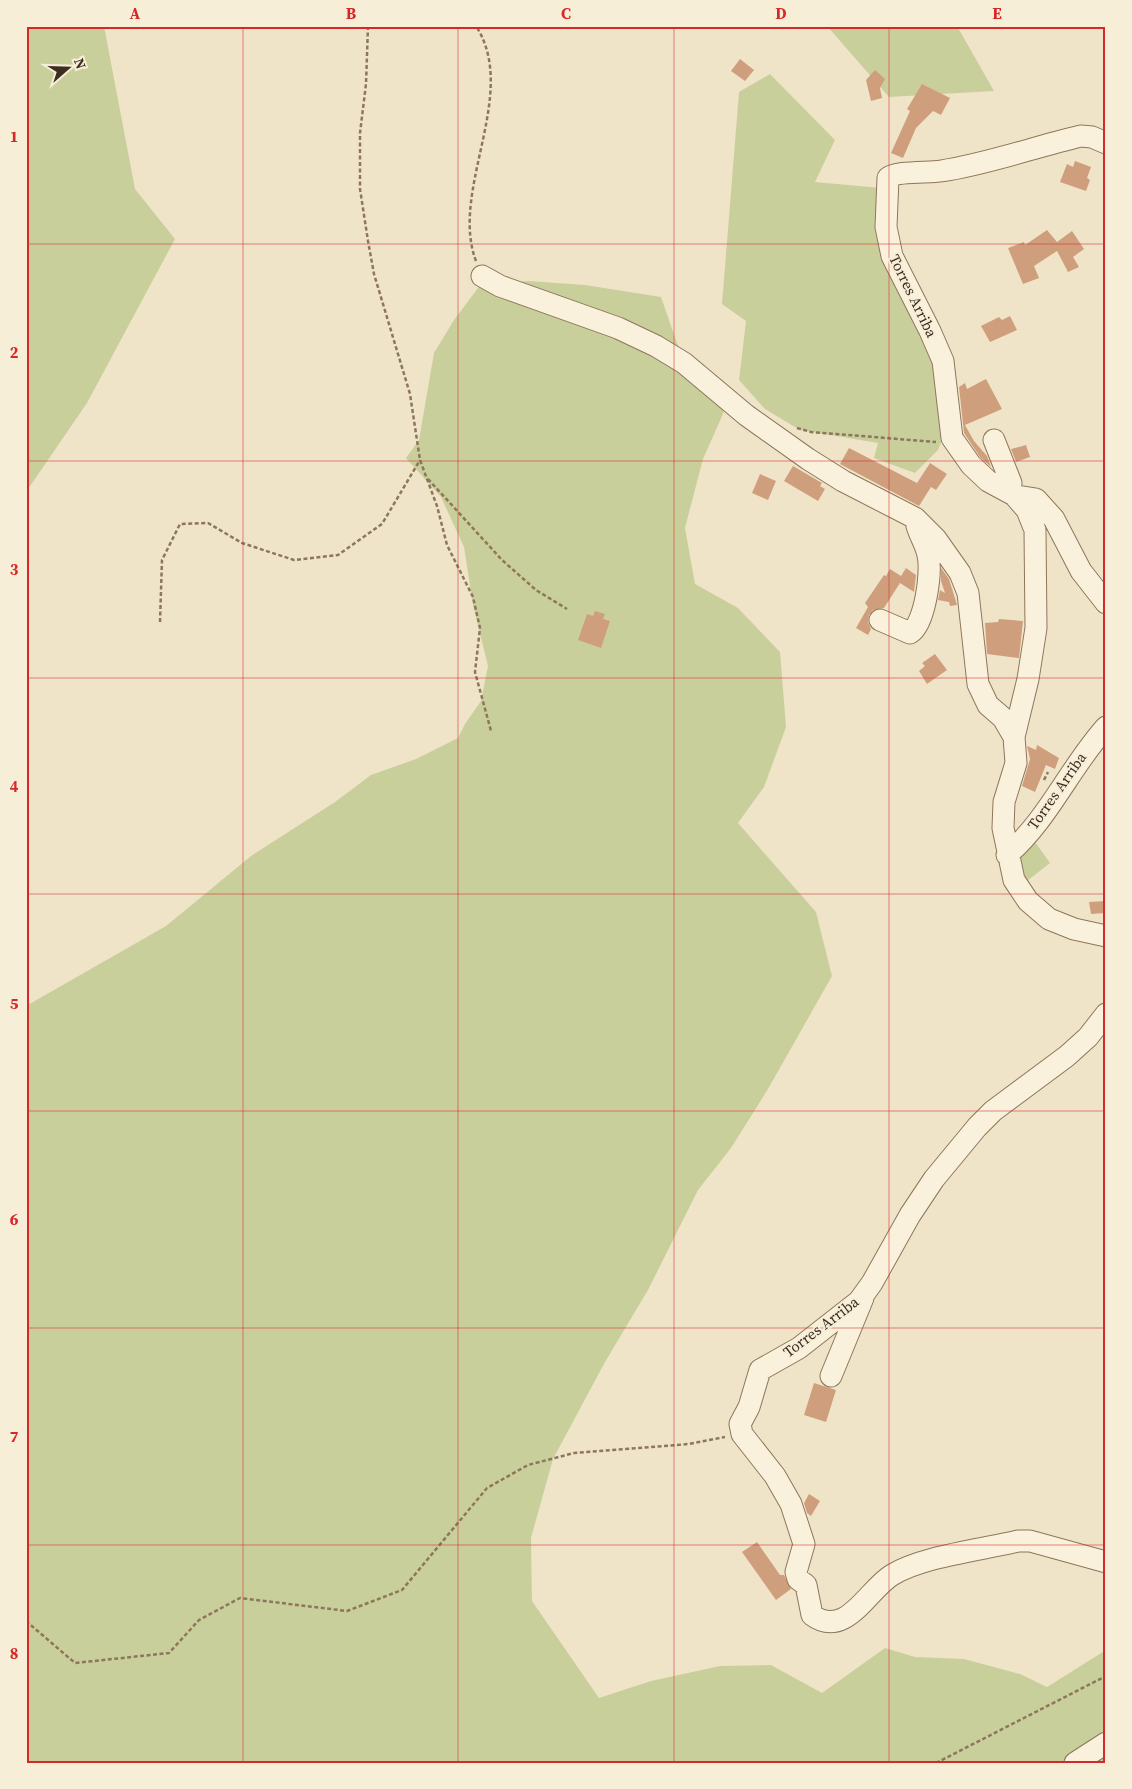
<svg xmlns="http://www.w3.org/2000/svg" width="1132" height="1789" font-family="'Source Serif 4',serif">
<rect width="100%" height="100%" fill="#f0e4c8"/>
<path fill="#c9cf9b" d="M26,26h78l31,163 40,50 -88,164 -61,89z
M827,26h130l37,65 -105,6z
M770,74l65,66 -20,42 66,6 1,42 49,110 16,89 -9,21 -23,23 -41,-15 4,-15 -78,-13 -35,-21 -26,-29 7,-59 -24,-17 17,-212z
M529,281l56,4 76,12 23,66 42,35 -3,16 -20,45 -18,69 10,56 43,24 42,44 6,75 -22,60 -26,36 78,89 16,64 -64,113 -37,59 -33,42 -50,100 -43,72 -52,97 -22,79 1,63 67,97 52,-17 69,-15 51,-1 51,28 63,-45 30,9 49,2 56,15 27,13 59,-37v113h-1080v-757l140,-80 85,-70 84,-54 36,-27 45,-16 42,-21 7,-14 16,-23 7,-35 -15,-61 -9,-58 -23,-50 -35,-39 13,-18 15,-87 20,-33 27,-36z
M1035,842l15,21 -23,18 -12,-25z"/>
<path fill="#cf9f7d" d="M740,59l14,11 -9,11 -14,-10z
M875,70l10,9 -5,9 2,10 -11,3 -5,-21z
M922,84l28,14 -9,17 -8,-4 -17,17 -13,30 -12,-5 19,-42 -3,-2z
M1075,161l16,6 -4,11 3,2 -4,11 -26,-9 7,-18 6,3z
M1047,230l10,12 15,-11 12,18 -11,8 6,10 -11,5 -11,-21 -23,15 5,12 -16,6 -15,-36 16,-6 1,3z
M1010,316l7,14 -27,12 -9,-16 18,-9 3,3z
M986,379l16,30 -37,16 9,16 13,15 4,11 -11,-10 -16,-24 -5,-46 6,-4 2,6z
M1026,445l4,12 -14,5 -5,-13z
M849,448l68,35 13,-20 17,11 -11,16 -5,-3 -12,19 -79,-42z
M793,466l29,17 -2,3 5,3 -7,12 -34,-20z
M760,474l16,7 -8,19 -16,-7z
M906,568l10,7 -2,17 -14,-9 -16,25 -11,2 -4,5 -1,7 3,7 -3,6 -12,-7 12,-21 -3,-4 19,-28 2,1 4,-7 11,7z
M941,568l8,11 8,26 -7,1 -1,-4 -11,-2 2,-10 5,3 -4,-12z
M595,611l10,3 -2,5 7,2 -9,27 -23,-8 9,-26 6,2z
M999,619l24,2 -4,37 -32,-4 -2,-31 13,-1z
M935,654l12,16 -20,14 -8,-13 6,-5 -3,-3z
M1037,745l22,13 -4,11 -9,-4 -11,27 -13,-6 8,-27 -3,-13 9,4z
M1106,901v12l-15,1 -2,-12z
M814,1383l22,7 -10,32 -22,-7z
M809,1494l11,7 -9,15 -4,-3 -3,-10z
M757,1542l23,33h4l7,14 -15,11 -34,-48z"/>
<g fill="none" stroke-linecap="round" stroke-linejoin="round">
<g stroke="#8d765c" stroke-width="23">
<path id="minor" d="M482,276l18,10 118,42 38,18 28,17 62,52 62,44 35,22 72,37 21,21 24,34 8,20 10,91 10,21 15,13 11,19 2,26 -12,39 -1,26 11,52 14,21 21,18 25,10 32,7
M994,440l17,43 -2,9
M1017,496l19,3 18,20 27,52 25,32
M880,620l30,13c15,-9 22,-61 18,-78 -2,-10 -8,-19 -11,-29
M1014,737l14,-58 8,-51 -1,-98 -8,-20 -13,-15 -26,-14 -17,-16 -19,-27 -9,-77 -13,-30 -38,-75 -6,-29 2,-49c7,-7 41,-5 53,-7 47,-7 93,-24 140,-35l11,1 14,6
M1007,855c41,-35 63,-88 99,-128
M1106,1014l-18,23 -21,19 -74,55 -16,16 -43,52 -24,36 -38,68 -13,18 -60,47 -39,22 -11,37 -9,17 2,10 33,42 16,28 13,40 -8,28 2,7 8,6 6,30c34,25 56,-26 80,-40 31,-19 90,-25 126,-34h12l76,21
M831,1376l32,-78
M1075,1763l31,-20"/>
</g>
<path stroke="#8d765c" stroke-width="2.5" stroke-dasharray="4 2.5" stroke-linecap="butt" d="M368,26l-2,58 -6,49v56l8,52 6,33 36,120 10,66 17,46 10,39 26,52 7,31 -5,44 16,59
M476,261c-27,-71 44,-167 0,-235
M797,428l14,4 125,10
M428,479l74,81 34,30 31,19
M160,622l2,-62 18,-36 28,-1 34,20 52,17 44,-5 44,-31 38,-64
M1044,780l4,-8
M26,1621l49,42 94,-10 30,-33 41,-22 107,13 55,-21 85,-102 41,-23 46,-12 115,-9 36,-7
M936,1763l170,-87"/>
<use href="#minor" stroke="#faf1dc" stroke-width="21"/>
</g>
<path fill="none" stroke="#d62828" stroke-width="1" stroke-opacity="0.55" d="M243,26v1737M458,26v1737M674,26v1737M889,26v1737M26,244h1080M26,461h1080M26,678h1080M26,894h1080M26,1111h1080M26,1328h1080M26,1545h1080"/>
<g text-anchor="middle" stroke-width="4" stroke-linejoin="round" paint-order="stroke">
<g font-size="15" fill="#3d2e20" stroke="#f7eed8">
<text transform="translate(913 296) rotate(64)" y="5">Torres Arriba</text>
<text transform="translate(1057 791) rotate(-55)" y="5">Torres Arriba</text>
<text transform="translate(821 1327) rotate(-37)" y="5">Torres Arriba</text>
</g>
</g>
<rect width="1132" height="1789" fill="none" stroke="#f7eed8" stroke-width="55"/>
<g transform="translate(68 68) rotate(70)" stroke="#f7eed8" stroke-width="4" paint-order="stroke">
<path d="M0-4L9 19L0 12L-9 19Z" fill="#3d2e20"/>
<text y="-8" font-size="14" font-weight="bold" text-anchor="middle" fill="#3d2e20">N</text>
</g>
<rect x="28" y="28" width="1076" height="1734" fill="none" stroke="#d62828" stroke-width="2"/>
<g font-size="16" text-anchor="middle" font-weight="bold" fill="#d62828">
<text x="135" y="19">A</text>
<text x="351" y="19">B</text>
<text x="566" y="19">C</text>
<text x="781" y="19">D</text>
<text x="997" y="19">E</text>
<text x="14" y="142">1</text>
<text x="14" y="358">2</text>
<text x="14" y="575">3</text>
<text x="14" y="792">4</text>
<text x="14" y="1009">5</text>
<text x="14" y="1225">6</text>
<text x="14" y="1442">7</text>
<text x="14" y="1659">8</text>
</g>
</svg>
